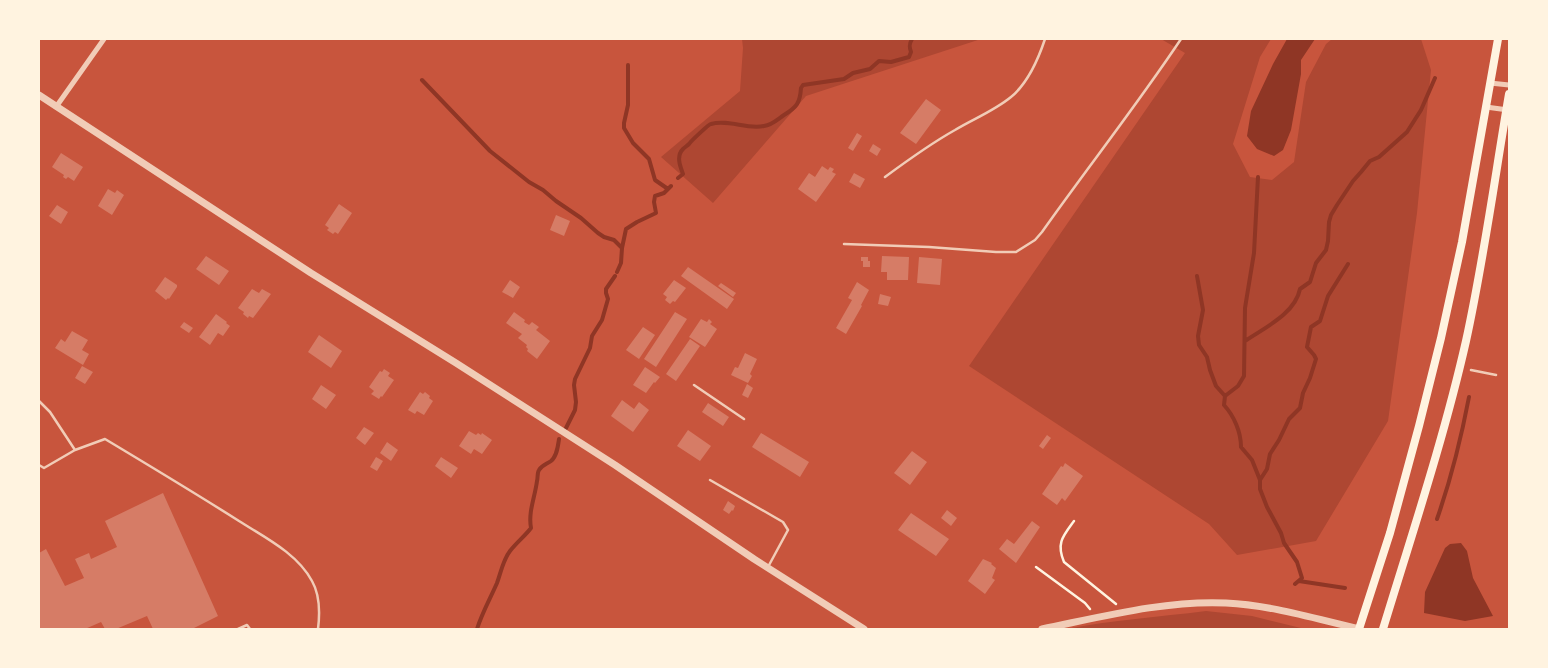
<svg xmlns="http://www.w3.org/2000/svg" width="1548" height="668" font-family="'DM Sans',sans-serif">
<rect width="100%" height="100%" fill="#c8553d"/>
<path fill="#ae4732" d="M742,39h239l-175,57 -93,107 -52,-46 79,-66 3,-43z
M1161,39h110l-11,18 -27,87 17,33 22,3 22,-18 12,-80 20,-38 6,-5h89l10,31 -14,143 -29,208 -72,120 -79,14 -28,-31 -240,-158 216,-313z
M1206,611l46,5 53,13h-239c46,-9 93,-12 140,-18z"/>
<path fill="#8f3625" d="M1287,39h28l-14,21v14l-10,56 -8,20 -9,6 -17,-7 -10,-13 4,-25 22,-47z
M1461,543l6,8 6,27 20,38 -28,5 -41,-8 1,-21 20,-44 5,-4z"/>
<g fill="none" stroke-linecap="round" stroke-linejoin="round">
<path stroke="#8f3625" stroke-width="4" d="M628,65v40l-4,18v5l9,15 16,16 6,21 13,9
M422,80l68,71 39,31 14,8 13,11 25,17 17,15 6,4 10,3 8,8
M1258,177l-4,76 -9,55 -1,68 -6,10 -13,10 -1,9c10,11 17,27 17,42l11,13 8,20v9l7,18 14,26 3,10 13,19 5,16 -7,6
M678,178l5,-4c-3,-8 -7,-18 0,-25 2,-2 4,-3 6,-5 2,-3 20,-20 22,-20 18,-5 36,6 53,2 8,-1 14,-7 20,-11 13,-8 16,-12 17,-27l2,-3 41,-6 9,-6 17,-4 9,-8 12,1 18,-5 2,-5c-2,-5 -2,-8 1,-13
M617,272l4,-9 1,-15 4,-19 11,-7 19,-9 -2,-11 1,-6 9,-3 7,-7
M1197,276l6,34 -5,26 1,9 8,12 3,13 6,16 9,10
M1245,341c19,-13 50,-27 55,-52l10,-7 6,-19 10,-13 2,-9 1,-19 2,-7 6,-10 16,-24 8,-9 9,-11 9,-4 28,-25 14,-22 14,-32
M566,428l9,-18 1,-8 -2,-17 1,-6 15,-31 2,-12 10,-16 6,-21 -2,-6v-4l9,-13
M1260,480l7,-11 3,-15 9,-14 10,-21 11,-11 3,-15 7,-15 6,-19 -2,-4 -7,-8 4,-20 9,-6 8,-25 20,-32
M1437,519c14,-40 24,-80 32,-122
M1299,581l46,7
M477,629c5,-16 13,-30 20,-46 4,-11 6,-23 13,-32 7,-9 15,-15 21,-23 -3,-16 4,-31 6,-47 1,-3 0,-8 2,-11 3,-5 8,-6 12,-9 6,-5 7,-15 8,-22"/>
</g>
<path fill="#d67c66" d="M926,99l15,11 -25,34 -16,-11z
M857,133l5,3 -9,15 -5,-3z
M873,144l8,5 -4,7 -8,-5z
M61,153l22,14 -9,14 -6,-4 -2,2 -3,-2 1,-2 -12,-8z
M822,166l6,4 2,-3 4,2 -2,3 4,2 -20,28 -18,-13 11,-16 6,4z
M854,173l11,6 -5,9 -11,-6z
M108,189l7,4 2,-3 7,5 -12,20 -14,-9z
M339,204l13,9 -14,21 -3,-2 -2,2 -6,-4 2,-2 -4,-3z
M57,205l11,7 -7,12 -12,-8z
M556,215l14,6 -6,15 -14,-6z
M206,256l23,15 -10,14 -23,-16z
M882,256l27,1 -1,23h-21v-8h-6z
M861,257h7v4h2v6h-7v-6h-2z
M919,257l23,2 -2,26 -23,-2z
M688,267l46,32 -7,10 -46,-33z
M165,277l12,8v2l-8,12 -1,-1 -2,2 -11,-9z
M510,280l10,7 -7,11 -11,-6z
M674,280l12,8 -11,14 -2,-1 -3,3 -5,-4 2,-3 -4,-3z
M857,282l12,8 -8,15 1,1 -16,28 -10,-6 16,-28 -4,-2z
M721,283l15,10 -3,4 -15,-11z
M252,289l7,4 3,-4 9,5 -18,24 -4,-2 -1,2 -5,-4 1,-2 -6,-4z
M880,294l11,3 -3,9 -10,-2z
M514,312l11,8 -1,2 5,3 3,-3 7,5 -3,3 14,11 -13,18 -10,-8 1,-2 -2,-2 1,-2 -9,-7 4,-4 -16,-11z
M675,312l12,7 -31,48 -12,-8z
M216,314l11,8 -1,1 4,3 -7,10 -5,-3 -8,12 -11,-8z
M701,319l6,3 2,-3 3,3 -2,2 7,5 -12,18 -16,-10z
M184,322l9,6 -4,5 -9,-6z
M643,327l12,8 -16,24 -13,-9z
M72,331l16,9 -6,10 7,4 -6,11 -28,-17 6,-9 4,3z
M319,335l23,16 -11,17 -23,-16z
M690,339l10,7 -24,35 -10,-7z
M745,353l12,6 -7,15 2,2 -4,7 -17,-8 4,-8 3,1z
M82,366l11,6 -8,12 -10,-6z
M645,367l15,10 -5,6 -1,-1 -8,11 -13,-8z
M384,369l6,4 -2,3 6,4 -12,17 -1,-1 -2,3 -8,-5 3,-3 -5,-4 11,-16 2,1z
M747,384l6,4 -5,10 -6,-3z
M321,385l15,10 -10,14 -14,-10z
M420,392l3,2 2,-2 5,4 -1,2 4,3 -9,14 -7,-4 -2,3 -7,-4z
M622,400l12,9 5,-7 10,8 -16,22 -22,-16z
M708,403l21,14 -6,9 -21,-14z
M364,427l10,6 -9,12 -9,-7z
M688,430l23,16 -11,15 -23,-15z
M469,431l7,4 2,-2 3,2 1,-2 10,7 -10,14 -8,-5 -3,5 -12,-8z
M761,433l48,29 -9,15 -48,-30z
M1047,435l4,3 -8,11 -4,-3z
M387,442l11,8 -7,11 -11,-8z
M912,451l15,11 -17,23 -16,-12z
M376,457l7,4 -6,10 -7,-4z
M441,457l17,11 -7,10 -16,-12z
M1065,463l18,13 -18,25 -3,-3 -5,7 -15,-11 19,-28 2,1z
M163,493l55,123 -26,13h-39l-6,-13 -31,13h-11l-4,-7 -16,7h-46v-76l7,-4 19,37 19,-8 -9,-19 14,-6 2,6 26,-12 -12,-26z
M728,501l7,5 -2,5 -1,-1 -3,4 -6,-4z
M947,510l10,8 -6,8 -10,-8z
M911,513l38,26 -13,17 -38,-26z
M1032,521l8,6 -24,36 -17,-14 8,-10 7,5z
M983,559l9,4 -1,1 5,4 -4,10 3,2 -10,14 -17,-13z"/>
<g fill="none" stroke-linecap="round" stroke-linejoin="round">
<path stroke="#fff3e0" stroke-width="2.5" d="M1074,521c-11,15 -18,22 -10,41l52,42
M1036,567l49,36 5,6"/>
<path stroke="#f1ccb7" stroke-width="2.5" d="M885,177c23,-17 45,-33 70,-47 18,-11 39,-19 56,-33 17,-14 27,-37 34,-58
M844,244l85,3 67,5h20l19,-12 7,-8c46,-65 95,-127 139,-193
M1471,370l25,5
M694,385l50,34
M39,401l11,11 25,38
M39,465l5,3 31,-18 30,-11c45,27 90,54 134,82 25,16 58,32 73,60 8,14 8,32 6,48
M710,480l73,42 5,8 -20,37
M238,629l9,-4 3,4"/>
<path stroke="#f1ccb7" stroke-width="5" d="M1490,83l19,2
M56,107l48,-68
M1486,107l22,3"/>
<path stroke="#f1ccb7" stroke-width="7" d="M39,95l272,178 145,90 159,102 139,94 110,70
M1042,629c59,-12 124,-29 184,-26 45,2 90,16 134,26"/>
<path stroke="#fff3e0" stroke-width="8" d="M1359,629l31,-96 29,-107 22,-88 21,-96 36,-203
M1383,629c29,-95 61,-191 83,-288 18,-82 29,-165 43,-247"/>
</g>
<rect width="1548" height="668" fill="none" stroke="#fff3e0" stroke-width="80"/>
</svg>
